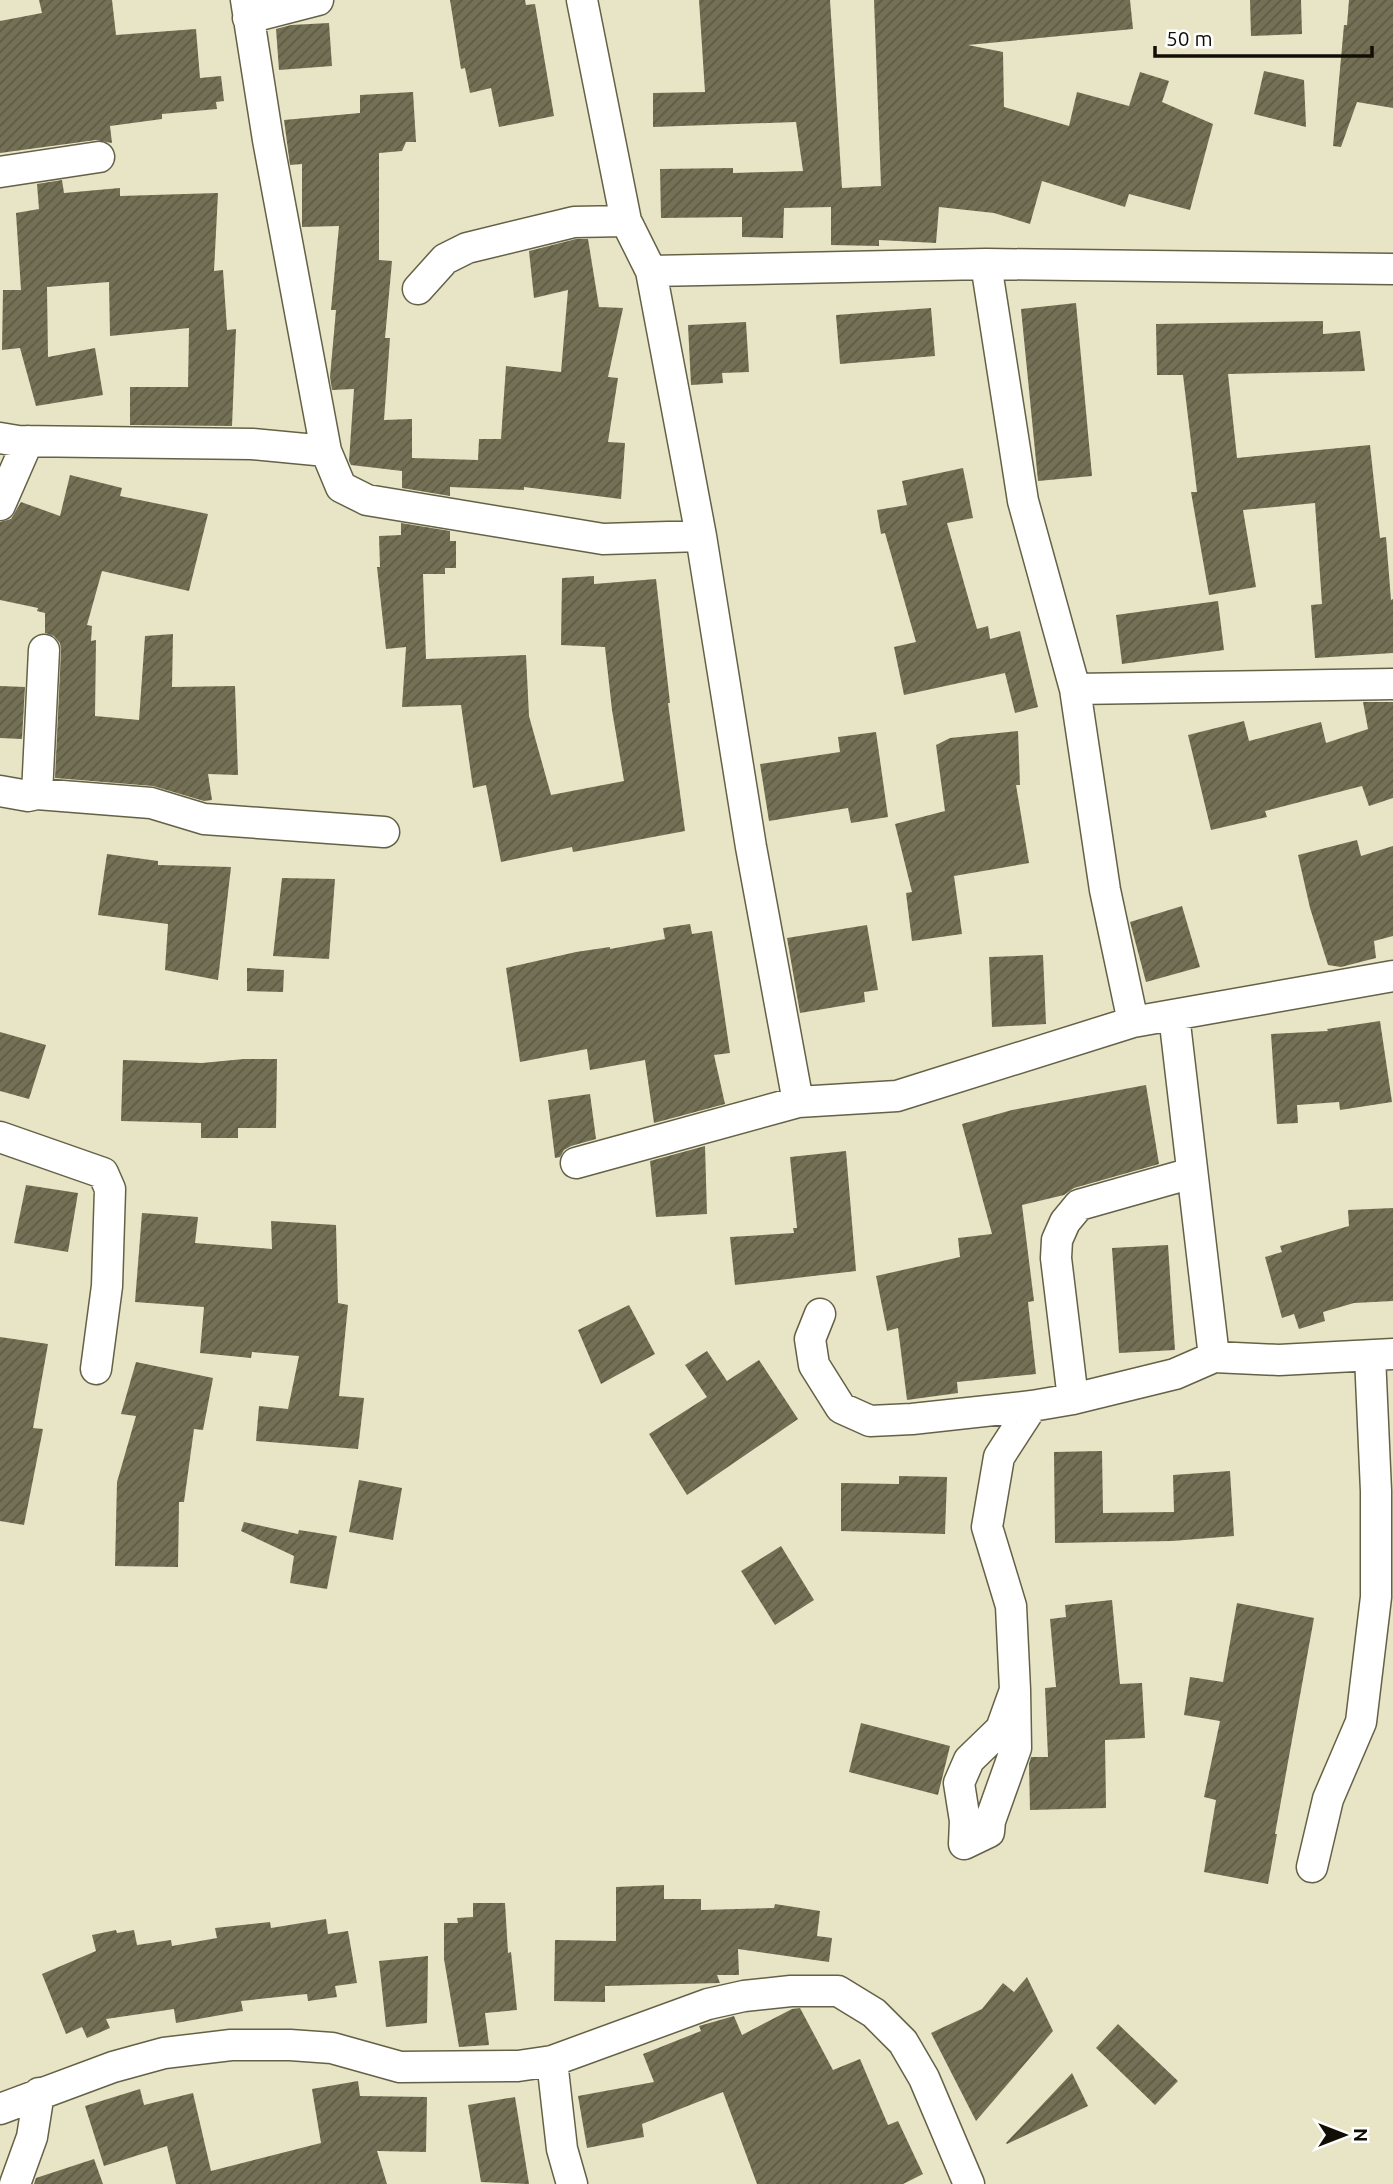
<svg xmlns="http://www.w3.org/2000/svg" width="1393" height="2184" font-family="Ubuntu,sans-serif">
<defs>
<pattern id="building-hatch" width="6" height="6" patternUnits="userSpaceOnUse" patternTransform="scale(1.75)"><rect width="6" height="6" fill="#747055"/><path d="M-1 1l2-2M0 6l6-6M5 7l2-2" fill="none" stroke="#5e5a44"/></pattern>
</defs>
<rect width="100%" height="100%" fill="#e8e4c6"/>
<path fill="url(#building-hatch)" d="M39,0h73l4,35 80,-6 4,49 21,-2 3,25 -8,1 1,7 -55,5v5l-52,7 2,17 -16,-3 -96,13v-132l42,-8z
M450,0h75l1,5 9,-1 19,112 -55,11 -8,-39 -21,5 -5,-25 -4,1z
M699,0h131l12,188 39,-2 -7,-186h256l3,29 -165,16 35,7 1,55 65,19 8,-34 52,14 11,-34 29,9 -7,21 51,22 -23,86 -61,-16 -4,13 -83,-26 -12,43 -36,-11 -55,-6 -3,36 -57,-3v6l-48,-1v-38l-47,1 -1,30 -41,-1v-20l-81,1 -1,-49 73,-1v5l70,-2 -7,-49 -143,5v-34l52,-1z
M1250,0h51l1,34 -51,2z
M1349,0h44v108l-36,-6 -16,45 -8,-1 11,-121h3z
M329,23l3,43 -53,4 -3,-41 15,-4z
M1264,71l40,9 2,47 -52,-13z
M413,92l3,50h-10l-4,9 -23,2v107l13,1 -7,77h5l-6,82 28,-1v39l66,2 1,-21h22l5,-73 55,6 7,-82 -34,8 -5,-47 47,-12h12l11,68 24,1 -15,69 10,1 -10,64 17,1 -4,56 -97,-12v3l-74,-3v9l-48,-8v-17l-51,-6 -2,-4 5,-72 -22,1 -2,-13 6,-67h-5l8,-84 -37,1v-63l-12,1 -6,-45 76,-7v-18z
M62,180l2,13 56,-5v8l98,-3 -4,78 9,-1 4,60 9,-1 -4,97 -102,-1v-38h58l1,-59 -79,8 -1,-54 -62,5 1,70 47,-9 8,47 -67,11 -16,-58 -18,2 1,-60h18l-5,-77 23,-4 -2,-25z
M1076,303l16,173 -54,5 -17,-172z
M931,308l4,48 -95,8 -4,-49z
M1323,321v13l37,-3 5,40 -137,3 9,84 133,-13 10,93 6,-1 5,63 2,-1v54l-78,5 -4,-53 11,-1 -7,-101 -72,7 13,77 -47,8 -18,-103h6l-14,-117h-26l-1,-51z
M746,322l3,50 -27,1 1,10 -32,2 -3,-60z
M963,468l10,50 -26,5 30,106 11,-3 2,13 30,-8 18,76 -23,6 -10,-40 -101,22 -10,-48 22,-5 -31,-109 -4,1 -4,-24 30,-5 -5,-24z
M70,475l52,13 -2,8 88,18 -19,77 -87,-20 -15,54 5,1 -1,15 5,-1 -1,76 44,4 6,-84 28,-2 -1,53 63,-1 3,89 -30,-1 4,26 -8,1 -51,-15 -98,-8 6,-128 -1,-7 -6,-7 -9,-3v-20l-8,-2 1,-3 -38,-8v-78l11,-3 10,-17 39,14z
M401,523l49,8v10h6v27h-11v6h-22l3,85 100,-4 3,61 22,79 73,-14 -12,-71 -7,-63 -44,-2 1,-67 32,-2v8l62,-5 14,124h-2l17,128 -112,21 -1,-5 -71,15 -15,-77 -13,3 -12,-83 -59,2 4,-60 -20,2 -9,-82h3l-1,-31 22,-1z
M1218,601l6,49 -102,14 -6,-49z
M0,686l25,1 -3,52 -22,-1z
M1363,702h30v96l-24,8 -7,-20 -97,25 2,6 -56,13 -23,-95 56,-14 5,20 72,-19 5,21 42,-14z
M1018,731l2,54h-4l13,78 -75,13 8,58 -50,7 -6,-48 6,-1 -17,-68 50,-13 -9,-66 14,-7z
M876,732l12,85 -37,6 -3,-15 -79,13 -9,-57 80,-12 -2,-15z
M1357,840l4,16 32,-10v90l-19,5 2,17 -35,9 -13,-2 -18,-57 -12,-53z
M107,854l51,7v4l73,2 -13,113 -53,-10 3,-46 -70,-9z
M282,878l53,1 -6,80 -56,-3z
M1182,906l18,61 -54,15 -16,-60z
M690,924l2,10 20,-3 18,122 -16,2 11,49 -71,19 -9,-63 -55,10 -3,-21 -67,13 -14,-94 70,-16 34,-5v2l55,-10 -2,-11z
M867,925l11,65 -14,2 1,10 -65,11 -13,-75z
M1043,955l3,69 -54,3 -3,-70z
M247,968l37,2 -1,22 -36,-1z
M1380,1021l12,81 -52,8 -1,-8 -42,3 1,18 -21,1 -6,-90 57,-3 -1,-2z
M0,1032l46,13 -17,54 -29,-8z
M244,1059h33l-1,69h-38v10h-37v-15l-80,-2 2,-61 79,3z
M1146,1085l13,79 -85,24 -10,7 -42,10 12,96 -6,1 8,72 -79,8 1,11 -51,7 -9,-72 -11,3 -11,-55 84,-19 -2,-19 34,-4 -30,-110 50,-14z
M590,1094l6,45 -25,7 -7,4 -4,7 -5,1 -7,-58z
M705,1146l2,68 -51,3 -6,-56z
M846,1151l10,120 -121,14 -5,-48 64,-4 -1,-5h4l-7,-71z
M26,1185l52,8 -10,59 -54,-9z
M1393,1208v93l-39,2 -31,9 2,9 -26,8 -5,-15 -12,4 -17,-61 17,-5 -2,-6 69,-20 -1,-16z
M142,1213l56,4 -3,26 77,6 -1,-28 65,4 2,78 10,2 -9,91 25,2 -6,51 -102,-8 3,-35 29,3 11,-53 -47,-4 -1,6 -51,-5 4,-46 -69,-5z
M1168,1245l7,105 -56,3 -7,-105z
M629,1305l26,49 -54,30 -23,-54z
M0,1337l48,7 -15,84 10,1 -19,96 -24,-4z
M707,1351l20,30 32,-21 39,59 -111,76 -38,-61 58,-37 -22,-32z
M136,1362l77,16 -10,52 -9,-1 -10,73h-5l-1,65 -63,-1 2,-84 19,-66 -15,-2z
M1102,1451l1,62 71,-1 -1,-37 57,-4 4,65 -62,5 -117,2 -1,-91z
M899,1476l48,1 -2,57 -104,-3v-48l58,1z
M359,1480l43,8 -9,52 -44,-8z
M244,1522l54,12 1,-4 38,6 -10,53 -37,-6 4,-27 -53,-25z
M781,1546l33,54 -39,25 -34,-54z
M1112,1600l8,84 22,-1 3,55 -40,2 1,68 -76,2 -1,-46 2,-7h17l-3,-69 11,-1 -6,-68 16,-2 -1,-12z
M1237,1603l77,15 -39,216h2l-9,50 -64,-12 12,-72 -12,-3 16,-76 -36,-6 6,-38 33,5z
M861,1723l89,23 -12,49 -89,-23z
M664,1885v14h37v11l73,-2 1,-4 45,7 -3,25 15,2 -3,24 -91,-13 1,26h-22l3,8 -115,3v16l-51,-1 1,-61 61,1v-54z
M473,1903h32l3,50 3,-1 6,58 -32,3 4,32 -30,2 -15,-88v-36h14l-1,-5 16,-1z
M326,1919l2,15 20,-3 9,52 -22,3 2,11 -29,4 -1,-7 -66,7 2,10 -67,12 -2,-14 -68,10 4,9 -23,10 -5,-11 -16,7 -24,-60 54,-23 -4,-16 24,-5 1,3 17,-3 3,15 34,-5 1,6 45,-8 -2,-10 55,-6 1,6z
M428,1956l-1,67 -41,4 -7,-66z
M1027,1977l26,54 -77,90 -45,-88 51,-24 21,-26 11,9z
M800,2008l33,62 27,-11 28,66 10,-4 25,53 -20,10h-146l-34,-92 -81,32 2,13 -57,11 -9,-52 76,-14 -11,-28 58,-23 -2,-5 35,-10 8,19 50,-26z
M1118,2024l60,57 -23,24 -59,-57z
M1072,2073l16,33 -81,38 -1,-1z
M358,2081l2,15 67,1 -1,55 -49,-1 10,33h-211l-9,-38 -63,20 -19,-60 55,-17 4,16 49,-12 18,78 110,-28 -9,-54z
M515,2097l14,87 -48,-2 -13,-77z
M94,2159l9,25h-69l2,-6z"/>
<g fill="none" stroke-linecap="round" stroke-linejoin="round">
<g stroke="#646146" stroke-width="33">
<path id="street" d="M246,0l22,140 58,311 15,36 26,13 236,39 98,-3
M582,0l44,221 25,50 50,265 50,311 47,255
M248,18l70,-18
M0,172l99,-15
M986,264l37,237 52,188 30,201 28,132 260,-46
M651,271l335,-7 407,5
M418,289l27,-30 22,-11 107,-26 52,-1
M0,438l18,3 234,3 74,7
M0,505l28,-64
M1075,689l318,-5
M0,791l28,5 9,-2 114,9 53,16 180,13
M37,794l7,-144
M1174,1015l40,342
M0,1137l103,36 7,16 -3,97 -11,83
M576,1163l222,-61 99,-6 236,-74
M820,1314l-10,25 4,26 27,43 29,13 42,-2 120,-13 41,-7 102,-25 39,-17 65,3 114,-6
M1073,1399l-17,-141 1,-18 8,-18 14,-17 113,-32
M1015,1690l1,58 -26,73 -1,11 -25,12 1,-23 -6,-38 10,-23 32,-31 14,-39 -4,-84 -24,-79 12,-70 33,-51
M1312,1867l16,-68 33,-77 15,-125v-106l-6,-135
M552,2061l10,88 10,35
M0,2109l113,-42 51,-14 67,-8h59l42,3 68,19 118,-1 34,-5 156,-57 36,-8 47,-5h47l36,22 29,29 21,36 45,106
M15,2184l17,-47 7,-44"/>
</g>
<use href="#street" stroke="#fff" stroke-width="30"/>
</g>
<g transform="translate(1344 2135) rotate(90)" stroke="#ffffff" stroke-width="5" paint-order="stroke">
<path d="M0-5L12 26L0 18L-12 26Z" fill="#110f05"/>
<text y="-10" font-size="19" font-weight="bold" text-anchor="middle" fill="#110f05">N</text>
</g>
<path d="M1155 46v10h217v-10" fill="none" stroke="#110f05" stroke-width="3.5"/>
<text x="1166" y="46" font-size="21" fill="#110f05" stroke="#ffffff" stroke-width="5" paint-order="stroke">50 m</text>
</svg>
